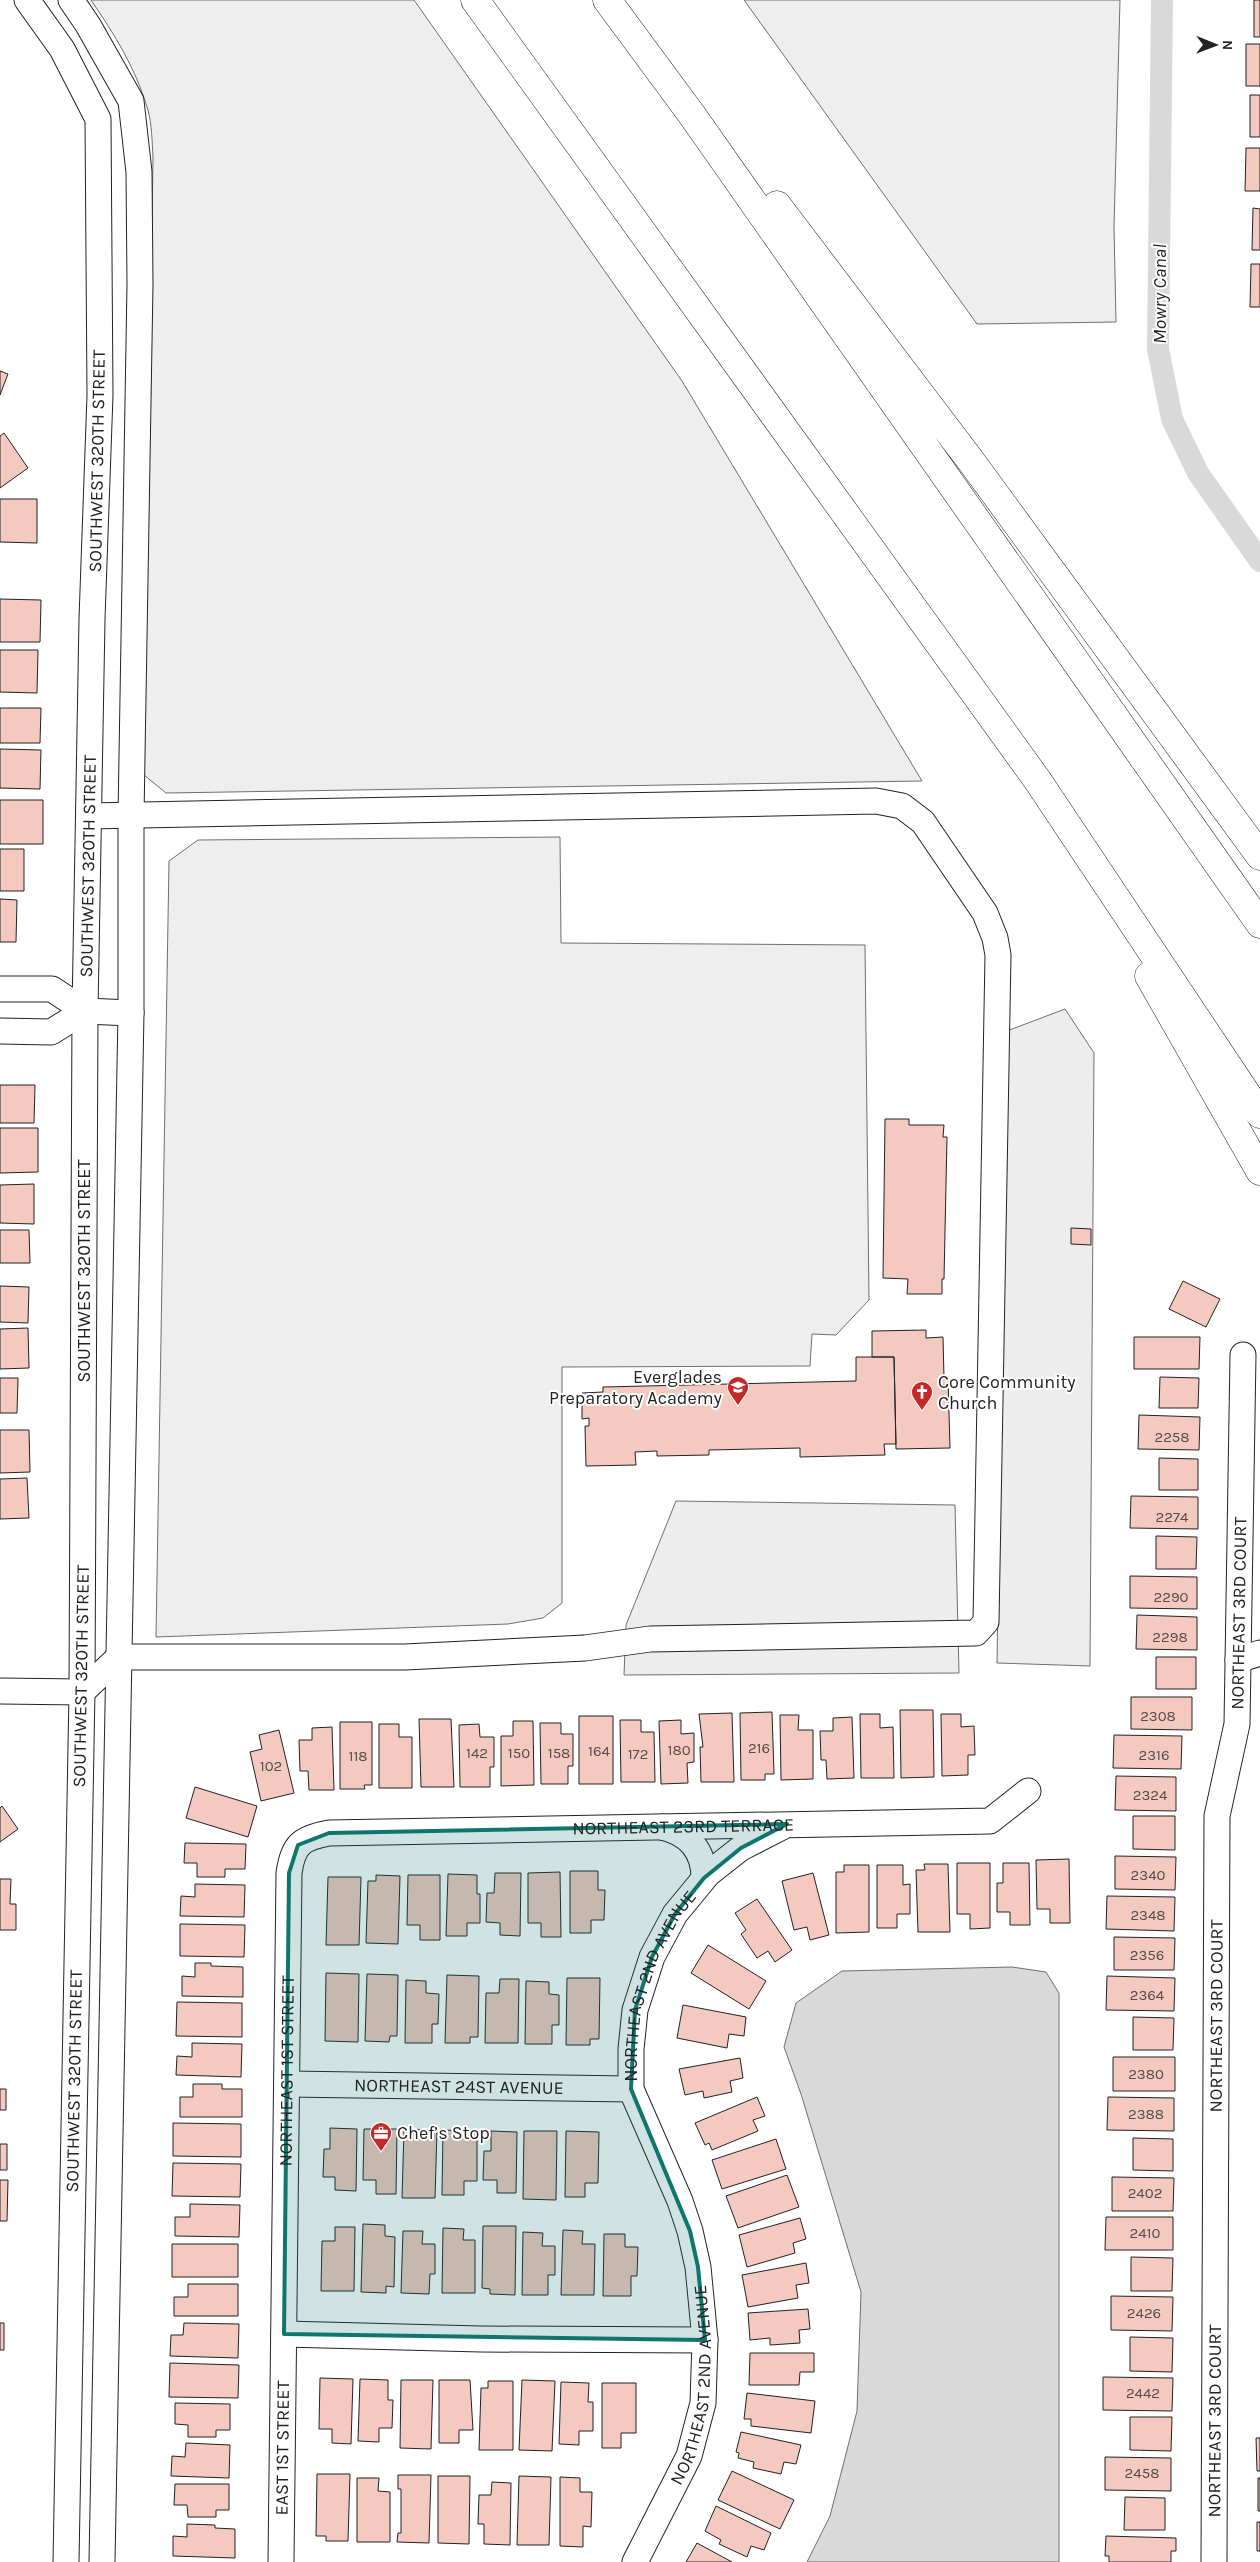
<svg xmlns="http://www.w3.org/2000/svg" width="1260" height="2562" font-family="Karla,sans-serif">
<rect width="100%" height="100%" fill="#fff"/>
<path fill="#eee" stroke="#6f6f6f" d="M91,0h323l268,381 240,400 -756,12 -22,-18 9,-618c-1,-15 -1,-32 -5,-47 -12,-41 -33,-75 -57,-110z
M744,0h376l-6,227 2,95 -139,2z
M560,837l1,106 304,2 4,355 -33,35 -24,-1 -2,32 -248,1v236l-19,15 -35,6 -352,13 13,-776 29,-21z"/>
<path fill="#ededed" stroke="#6f6f6f" d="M1065,1009l29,44 -4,613 -93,-3 10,-632z
M676,1501l279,4 4,168 -335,2 2,-50z"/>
<path fill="#d9d9d9" stroke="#6f6f6f" d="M1012,1967l34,5 13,21v569h-252l23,-46 27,-105 4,-119 -60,-198 -17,-47 12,-44 46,-32z"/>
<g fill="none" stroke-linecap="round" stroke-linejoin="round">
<path stroke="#d9d9d9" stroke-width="22" d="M1162,0l-4,349 14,70 26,54 62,88"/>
</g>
<path fill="#f3c9c0" stroke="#222" d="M1254,0h6v37h-6z
M1246,44h14v42h-14z
M1250,95h10v42h-10z
M1246,148h14v43h-15z
M1253,208l7,1v41h-8z
M1251,264h9v43h-10z
M0,371l8,3 -8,21z
M4,433l24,35 -28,20v-52z
M0,499h37v44l-37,-1z
M0,599l41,1 -1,42h-40z
M0,650h38l-1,43 -37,-1z
M0,708h41l-1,35h-40z
M0,749l41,1 -1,39 -40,-1z
M0,800h43v44h-43z
M0,849h24v42h-24z
M0,899l17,1 -1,42h-16z
M0,1085h35l-1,38h-34z
M885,1119h24v6h35l-1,12h4l-3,142h-2v15h-35l1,-15 -25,-1z
M0,1128h38v44l-38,1z
M34,1184v40l-34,-1v-38z
M1071,1228l20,1v16l-20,-1z
M0,1230h29l1,33h-30z
M1183,1281l37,18 -14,28 -37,-18z
M0,1286l29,1 -1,36 -28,-1z
M28,1328l1,40 -29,1v-40z
M926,1330v8l17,-1 1,41h4l2,70 -54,1 -2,-92h-22v-26z
M1134,1337h66l-1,32h-65z
M856,1357h38l2,87h-12l1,11 -85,2v-9l-91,2v5l-52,1v-5l-22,1 1,13 -50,1 -1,-40h4v-8l-7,1v-26l21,-1v-5l253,-6z
M1160,1377l39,1 -1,30h-39z
M0,1378h18l-1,35h-17z
M1139,1415l61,2 -1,33 -61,-1z
M0,1430h29l1,42 -30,1z
M1159,1458l39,1v31h-39z
M27,1478l2,40 -29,1v-40z
M1131,1496l67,1v32l-68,-1z
M1156,1536l41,1 -1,32h-40z
M1130,1576l67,1v32l-67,-1z
M1137,1615l60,2v33l-61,-1z
M1156,1657h40v32h-40z
M1131,1697h61v33l-61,-1z
M900,1710h33l1,67 -33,1z
M772,1712l2,62h-9v6h-24l-1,-67z
M732,1713l2,69h-33l-1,-35h3l-4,-33z
M860,1714h20v14l13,-1 1,51h-33z
M941,1714h20v13l13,-1 1,29h-7v20l-26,1z
M780,1715h19l-1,15h15v49l-32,1z
M579,1716h34v68h-34z
M852,1717l2,61 -27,1 -1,-19h-5l-1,-29h13v-13z
M419,1719h32l3,68h-33z
M620,1720h21v12h13l1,50h-34z
M681,1720v14l13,-1v29l-7,1 1,20 -27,1 -2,-63z
M513,1721h20l1,64 -33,1v-50h12z
M340,1722h32v63h-8l1,4h-25z
M540,1723h21v11h12v32h-5v18h-27z
M379,1724h20v13h13v51h-33z
M479,1724l1,13h14v30h-4v20h-30l-1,-62z
M332,1727l2,63h-25l-1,-19h-8l-1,-31h13v-12z
M279,1730l15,63 -33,8 -11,-49 12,-3 -3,-14z
M1114,1735l68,1 -1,33 -68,-1z
M1116,1776l60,1v34l-61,-1z
M195,1787l62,19 -9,31 -62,-19z
M2,1806l16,23 -18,13v-34z
M1133,1816h42v34l-42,-1z
M185,1843l61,1 -1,25h-20v8h-28v-14h-13z
M1115,1856l61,1 -1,33 -60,-1z
M1069,1859l1,64h-20v-14h-13l-1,-49z
M957,1863h33v65l-20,1v-15h-13z
M1003,1863h26l1,62h-20v-13h-13v-29h6z
M924,1864h24l2,68h-32l-2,-62h9z
M844,1865h25v67l-33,1v-61h8z
M877,1865h26v20l7,-1v30h-13v14h-20z
M570,1871h28v19h7l-1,30h-13v13h-21z
M560,1872l1,65h-20v-14h-13v-50z
M495,1873h26l-1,63 -20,-1v-12l-14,-1 1,-29h7z
M813,1873l16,62 -19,5 -3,-13 -13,3 -12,-49z
M448,1874l29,1v19h3v29h-13v13h-21z
M376,1875l24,1 -2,68 -32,-1 2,-62h8z
M408,1875h32v65h-20v-15h-13z
M328,1877h33l-2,68h-33z
M0,1879h11l-1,25h6v26h-16z
M195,1884l50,1 -1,32 -64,-1 1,-20 14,1z
M1107,1896l68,1 -1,34 -68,-2z
M757,1899l35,51 -17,12 -7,-11 -11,7 -16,-24 5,-4 -11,-17z
M180,1924l65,1 -1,32 -64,-1z
M1114,1937l61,1 -1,32h-60z
M708,1945l58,36 -17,28 -58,-36z
M195,1963h16v3l32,1v30l-61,-1v-20l13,1z
M326,1973l33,1 -1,68 -33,-1z
M367,1974l31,1 -1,61h-7l-1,6 -24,-1z
M447,1975l32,1 -1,61h-8v6h-25z
M1107,1976l68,2 -1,33 -68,-1z
M567,1978h33l-1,61h-9v6h-24z
M500,1979h19l-1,64h-33l1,-50h13z
M406,1980l20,1v12l13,1 -1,30h-6v19h-27z
M526,1981l23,1v12l10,1v30h-7v19h-27z
M177,2002l65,1v34l-66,-1z
M683,2005l63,12 -2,19 -15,-2 -2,14 -50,-10z
M1133,2017l41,1 -1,32h-40z
M192,2043l50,1 -1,33 -65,-2 1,-19 15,1z
M1113,2057h62v34h-62z
M740,2058l3,20 -13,3 2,11 -28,6 -1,-7 -18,4 -6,-26z
M193,2084h29v5h20v28h-62v-20h13z
M0,2089h6v21h-6z
M757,2097l8,19 -12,4 5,11 -46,19 -3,-7 -4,2 -10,-22z
M1108,2097l66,1v33l-67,-1z
M173,2123l68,1v33l-68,-1z
M330,2128l27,1 -1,62 -21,-1v-13h-12l1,-28h6z
M364,2129h33l-1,65h-20v-14h-13z
M404,2129l33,1 -2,68h-33z
M443,2130l34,1v50h-13v14h-22z
M491,2131l26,1 -1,61h-19v-13h-14l1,-29h7z
M524,2131h33l-1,69 -33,-1z
M566,2131l33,1 -1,51h-13v14h-20z
M1133,2138l40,1v32l-40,-1z
M776,2139l10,30 -64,20 -10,-29z
M0,2144h7v26h-7z
M173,2163l68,1 -1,33 -68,-1z
M787,2175l12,32 -61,21 -12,-32z
M1112,2177l62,1 -1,33h-61z
M0,2180h8l-1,41h-7z
M190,2204l50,1 -1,32 -64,-1v-19h15z
M1106,2217h67v33h-68z
M800,2218l6,21 -13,4 2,10 -48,14 -8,-32z
M363,2224l22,1v11l10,1 -1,50 -8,-1v7l-25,-1z
M483,2226h33l-1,69 -25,-1v-5l-8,-1z
M335,2227h20l-1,64h-33l1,-50h13z
M443,2228l21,1 -1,11h12v53h-33z
M563,2230l20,1 -1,13h13l-1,51h-33z
M403,2231h20l-1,13h13v30h-5l-1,20 -28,-1z
M523,2232l20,1 -1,13h13v29h-7v20h-26z
M604,2234h21v13h13l-1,29h-6v20h-28z
M172,2244h66v33h-66z
M1131,2257l42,1 -1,33h-41z
M806,2263l3,20 -13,2 2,13 -50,9 -6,-32z
M188,2284h50v32h-64v-19h14z
M1111,2296l62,1 -1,34 -61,-1z
M808,2309l2,20 -11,1 1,13 -30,2v-7l-20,2 -2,-27z
M0,2323h4v27h-4z
M184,2323l55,1 -1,34 -68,-2 1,-21h12z
M1130,2337l43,1 -1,34 -42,-1z
M750,2353h64v19h-14l-1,13h-50z
M170,2363l69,2 -1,33 -69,-1z
M1103,2377l70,1 -1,33 -69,-1z
M320,2378l33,1 -2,65 -19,-1v-14h-13z
M360,2379l28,1v20h5l-1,28h-13v14l-21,-1z
M401,2380h32l-2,69 -31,-1z
M439,2380h31l3,50h-14v13h-20z
M522,2380l33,1 -3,70 -33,-1z
M488,2381h25v69h-34l2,-62h7z
M561,2382l28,1 -1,19h5v29h-14v14l-20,-1z
M602,2383h34v50h-15v15h-19z
M747,2393l68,8 -4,32 -60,-7v-7h-7z
M175,2403l55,1v26h-14v7h-28v-12l-13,-1z
M1130,2417h42l-1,34 -41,-1z
M741,2432l60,13 -5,19 -12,-2 -3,12 -28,-6 1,-6 -16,-4 1,-5 -3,-1z
M1256,2438h4v33h-3z
M186,2443l44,2 -1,33 -58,-2 1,-20 13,1z
M1105,2457l66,1v33l-66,-1z
M732,2471l62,29 -14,29 -62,-29z
M317,2474h33l-2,67h-22v-5h-10z
M398,2475h33l-2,68 -32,-1 1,-9h3v-44h-3z
M438,2476h32l-1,68 -31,-1z
M519,2476l32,1 -2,68h-32z
M560,2477l20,1v14h12l-1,35 -8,-1v21l-23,-1z
M357,2478h22l-1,13 12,1v50h-33z
M1258,2478h2v33h-2z
M492,2482l19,1 -1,62 -26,-1v-20h-6l1,-29h12z
M175,2484h54v26h-13v7h-28l-1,-12h-13z
M1125,2497l40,1v32h-41z
M716,2506l55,27 -7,17 -13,-4 -4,11 -28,-13 2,-4 -16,-9z
M1257,2522h3v29h-3z
M187,2524l28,1v3l20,1v29l-62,-2v-20l14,1z
M1106,2536l70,2v13h-5v11h-62v-6h-4z
M697,2543l35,19h-46z"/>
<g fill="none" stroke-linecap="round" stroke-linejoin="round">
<g stroke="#222" stroke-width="27">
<g id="minor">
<path d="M27,0l35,49 36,70 2,276 -8,224 -7,392 -3,681 -16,870"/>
<path d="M71,0l17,25 43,76 8,71 1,112 -9,532v197l-29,1549"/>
<path d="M0,989h52l33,22"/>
<path d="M85,1011l46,2"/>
<path d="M0,1031l51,1 34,-21"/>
<path d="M1238,1660l22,-7"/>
<path d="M0,1691l82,1 37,-35h286l180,-9 65,-9 326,-6 10,-11 12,-667 -3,-17 -10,-25 -62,-91 -21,-16 -26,-5 -787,15"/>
<path d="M662,1827c27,6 42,24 42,51"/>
<path id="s1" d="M288,2084l343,5"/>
<path d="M284,2334l197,5 224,1"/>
<path id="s2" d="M281,2562l8,-689c4,-28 12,-35 40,-40l661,-12 38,-30"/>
<path id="s3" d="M635,2562l54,-106 14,-53 2,-63 -7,-73 -8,-36 -10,-30 -49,-112v-40l4,-39 17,-53 23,-43 33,-40 33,-26 41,-21"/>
<path id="s4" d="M1214,2562l3,-746 20,-92 6,-369"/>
</g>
</g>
<g stroke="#222" stroke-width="29">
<path id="highway" d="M475,0l563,781 222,333
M607,0l85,115 568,809
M777,205l194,256 289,395
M1149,976l111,195"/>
</g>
<use href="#minor" stroke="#fff" stroke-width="25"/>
<use href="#highway" stroke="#fff" stroke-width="28"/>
</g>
<path fill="#0f766e" fill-opacity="0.2" stroke="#0f766e" stroke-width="4" stroke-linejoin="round" d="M787,1824l-46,24 -37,30 -29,36 -23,43 -17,53 -4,79 59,142 8,36 7,73 -421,-6 5,-461 9,-28 31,-12z"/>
<defs>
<g id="school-pin" transform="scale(1.125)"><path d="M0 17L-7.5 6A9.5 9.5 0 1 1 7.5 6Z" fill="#c62828" stroke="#fff"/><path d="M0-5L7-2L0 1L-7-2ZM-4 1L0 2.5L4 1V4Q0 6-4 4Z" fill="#fff"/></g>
<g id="church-pin" transform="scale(1.125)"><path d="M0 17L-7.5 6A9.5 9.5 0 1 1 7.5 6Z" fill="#c62828" stroke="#fff"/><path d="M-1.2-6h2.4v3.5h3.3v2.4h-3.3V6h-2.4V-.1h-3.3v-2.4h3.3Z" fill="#fff"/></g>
<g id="office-pin" transform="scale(1.125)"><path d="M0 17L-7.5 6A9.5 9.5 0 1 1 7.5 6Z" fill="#c62828" stroke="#fff"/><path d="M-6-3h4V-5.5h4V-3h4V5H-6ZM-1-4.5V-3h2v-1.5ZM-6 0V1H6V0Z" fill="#fff"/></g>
</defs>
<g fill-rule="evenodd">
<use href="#school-pin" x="738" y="1387"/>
<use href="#church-pin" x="922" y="1392"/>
<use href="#office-pin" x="381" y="2133"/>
</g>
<g text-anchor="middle" stroke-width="4" stroke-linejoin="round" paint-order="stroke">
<g font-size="15" fill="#564c4a">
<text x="1172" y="1442">2258</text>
<text x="1172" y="1522">2274</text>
<text x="1171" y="1602">2290</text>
<text x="1170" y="1642">2298</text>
<text x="1158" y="1721">2308</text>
<text x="759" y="1753">216</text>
<text x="679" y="1755">180</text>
<text x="599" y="1756">164</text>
<text x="477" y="1758">142</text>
<text x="519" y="1758">150</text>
<text x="559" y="1758">158</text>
<text x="638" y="1759">172</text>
<text x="1154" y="1760">2316</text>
<text x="358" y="1761">118</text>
<text x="271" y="1771">102</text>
<text x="1150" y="1800">2324</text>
<text x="1148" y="1880">2340</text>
<text x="1148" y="1920">2348</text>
<text x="1147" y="1960">2356</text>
<text x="1147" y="2000">2364</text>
<text x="1146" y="2079">2380</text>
<text x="1146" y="2119">2388</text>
<text x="1145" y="2198">2402</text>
<text x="1145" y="2238">2410</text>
<text x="1144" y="2318">2426</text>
<text x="1143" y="2398">2442</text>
<text x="1142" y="2478">2458</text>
</g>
<g font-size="18" fill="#222" stroke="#fff">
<text transform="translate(97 461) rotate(-89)" y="6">SOUTHWEST 320TH STREET</text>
<text transform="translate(88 866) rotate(-89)" y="6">SOUTHWEST 320TH STREET</text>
<text transform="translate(84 1271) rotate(-90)" y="6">SOUTHWEST 320TH STREET</text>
<text dy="6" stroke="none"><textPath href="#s4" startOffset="951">NORTHEAST 3RD COURT</textPath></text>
<text transform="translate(81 1676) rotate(-89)" y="6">SOUTHWEST 320TH STREET</text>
<text dy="6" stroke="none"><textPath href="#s2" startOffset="1106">NORTHEAST 23RD TERRACE</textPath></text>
<text dy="6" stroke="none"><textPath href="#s3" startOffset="610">NORTHEAST 2ND AVENUE</textPath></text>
<text dy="6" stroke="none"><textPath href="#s4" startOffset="546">NORTHEAST 3RD COURT</textPath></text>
<text dy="6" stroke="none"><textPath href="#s2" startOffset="491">NORTHEAST 1ST STREET</textPath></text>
<text transform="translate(74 2081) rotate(-89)" y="6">SOUTHWEST 320TH STREET</text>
<text dy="6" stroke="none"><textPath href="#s1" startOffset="171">NORTHEAST 24ST AVENUE</textPath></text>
<text dy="6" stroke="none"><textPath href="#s3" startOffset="190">NORTHEAST 2ND AVENUE</textPath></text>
<text dy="6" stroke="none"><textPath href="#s4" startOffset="141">NORTHEAST 3RD COURT</textPath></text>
<text dy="6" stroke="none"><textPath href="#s2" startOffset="114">EAST 1ST STREET</textPath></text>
</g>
<g font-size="18" fill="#222" stroke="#fff" text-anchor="start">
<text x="722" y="1383" text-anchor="end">Everglades<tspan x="722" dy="21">Preparatory Academy</tspan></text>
<text x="938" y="1388">Core Community<tspan x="938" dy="21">Church</tspan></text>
<text x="397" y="2139">Chef’s Stop</text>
</g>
<g font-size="19" font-style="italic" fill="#222" stroke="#fff">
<text transform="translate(1159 294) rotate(-90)" y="7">Mowry Canal</text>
</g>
</g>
<g transform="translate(1215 45) rotate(91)" stroke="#ffffff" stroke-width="4" paint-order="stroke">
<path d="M0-4L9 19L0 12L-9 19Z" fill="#222222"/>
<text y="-8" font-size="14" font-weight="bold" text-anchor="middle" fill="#222222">N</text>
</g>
</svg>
